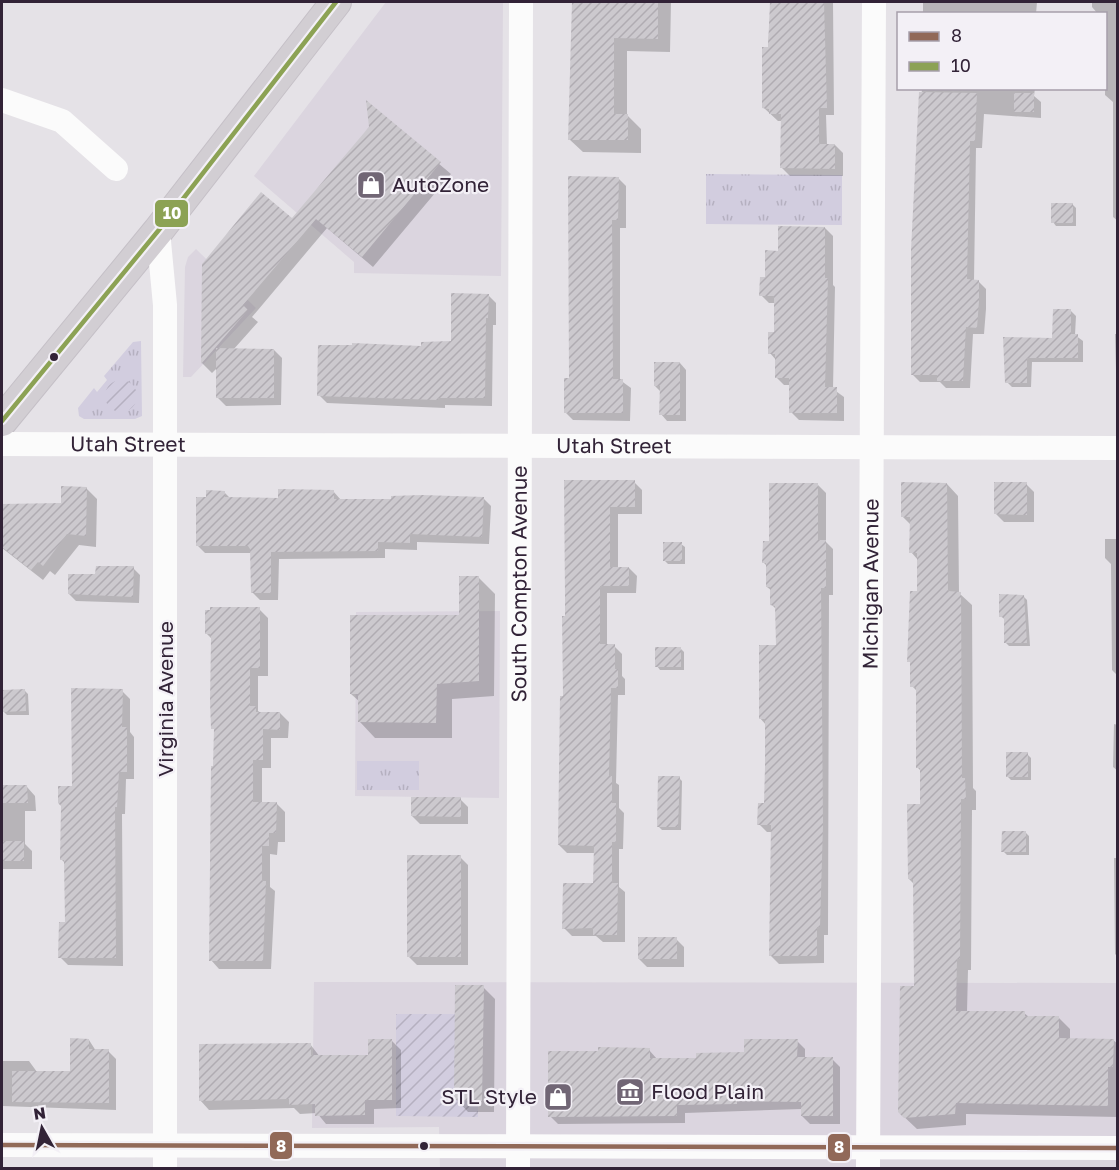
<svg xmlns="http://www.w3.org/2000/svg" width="1119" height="1170" font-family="'Golos Text',sans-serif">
<defs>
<pattern id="grass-tufts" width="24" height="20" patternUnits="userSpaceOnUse" patternTransform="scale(1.5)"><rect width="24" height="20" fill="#d2cddf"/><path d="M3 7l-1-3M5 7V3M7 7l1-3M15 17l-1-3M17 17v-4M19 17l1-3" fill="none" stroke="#b5b0c0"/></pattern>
<pattern id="garden-furrows" width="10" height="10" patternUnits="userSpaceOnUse" patternTransform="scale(1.5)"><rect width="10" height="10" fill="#d2cddf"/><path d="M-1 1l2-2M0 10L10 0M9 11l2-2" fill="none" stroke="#b5b0c0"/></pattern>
<pattern id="building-hatch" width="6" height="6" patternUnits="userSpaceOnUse" patternTransform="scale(1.5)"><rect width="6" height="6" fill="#ccc9ce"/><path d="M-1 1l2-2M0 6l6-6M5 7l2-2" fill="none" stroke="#b0acb2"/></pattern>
</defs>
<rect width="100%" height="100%" fill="#e5e2e7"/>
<path fill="#dbd5df" d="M386,2h117l-2,274 -147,-3v-11l-100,-86z
M196,249l60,59 -65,69h-8l2,-110 3,-10z
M500,611l-1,187 -144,-2 1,-184z
M314,982l803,1v185h-677l-1,-41 -127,1z"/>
<path fill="url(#grass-tufts)" d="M706,174l136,1v50l-136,-1z
M141,341l1,75 -7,3h-51l-5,-3 -1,-8 16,-20 3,4 10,-12 -3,-4 29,-34z
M357,761h62v29h-62z"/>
<path fill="url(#garden-furrows)" d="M105 396a16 16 0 1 1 32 0a16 16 0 1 1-32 0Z
M396,1014h59l23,86v17l-82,-1z"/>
<path fill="#0003" d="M574,2h97l-1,50 -43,-1v64l14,14v24l-58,-1 -14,-13z
M771,2h62l1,113h-8l1,30h8l8,8v23h-53l-8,-8v-47h-4l-14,-13z
M923,2h114l-1,12h-113z
M1092,2h26v219l-5,-4v-115l-8,-7 1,-81h-8l-6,-7z
M922,88h113l-1,8 7,6v16l-57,-4 -2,34h-6l-2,133h4l8,8v20l-2,25h-11l-3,54h-24l-6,-6h-20l-8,-8v-124z
M368,104l83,70 -78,93 -46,-39 -75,89 6,5 -25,28h41l8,8 -1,47 -55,1 -8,-8v-31l-6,6 -10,-10 1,-98 89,-45 78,-93z
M618,178l8,8v42h-6v152l11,8 -1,33 -57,-1 -8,-8 5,-32z
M1072,204l4,4v18h-20l-3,-4z
M825,228l8,8v49l2,2 -2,102 11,8v24l-45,-1 -8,-8v-27h-7l-8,-8v-17l-6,-7 5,-20v-30h-6l-8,-8 18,-43z
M488,295l8,8v22h-3l-1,81 -47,-1v3l-118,-5 -8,-8 35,-49 68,1 30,-4z
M1070,310l6,6 -1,19 8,6v21h-51l-1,25h-19l-5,-5 -2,-43h48z
M1115,334h3v73l-1,-1z
M680,363l6,7v51h-19l-6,-7v-22l-6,-6z
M565,482h69l8,8v24h-24v54h11l8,8 -1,17h-29v53h7l8,8v22l3,3v16h-7l-2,88 3,2v23l5,5 -1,36h-4v38l6,5v50h-22l-7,-6h-24l-8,-8 31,-44v-31h-28l-8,-8 7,-228z
M947,484l11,12 1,97 13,12 1,183 3,3v19h-4l-1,160h-3l-1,42 57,1 5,4h29l12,12v11h43l5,4v73l-152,-3v11l-49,4 -18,-17 17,-125 -2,-103 -5,-5 12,-74v-34l-4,-4 1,-75 -6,-6v-22l-3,-3 9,-68v-33l-7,-8v-27l-9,-9z
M1026,484l8,8v30h-30l-8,-8z
M818,485l8,8v49l7,7v46h-4l-1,340h-4v28l-45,1 -8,-8 1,-124h-5l-8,-8 6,-19 1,-80 -6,-7 17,-72v-36l-5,-5v-14l-5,-4v-21l-3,-3 6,-21z
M86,488l11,11 -1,48 -17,-2 -24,30 -5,-4 -7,9 -41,-32v-38l3,-5 57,-1z
M333,491l8,9 142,-2 8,8 -2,38 -72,-2v8l-32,-1v9l-106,1 -1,41h-18l-8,-8v-39h-47l-8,-8 11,-46 16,-7 7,7 49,1z
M1117,510h1v166l-6,-6 -1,-106 -6,-6v-19h12z
M681,544l4,3v17h-17l-4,-4z
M133,568l7,7 -1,28 -63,-2 -7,-7 28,-18z
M479,578l16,16 -1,102 -42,3v39h-77l-15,-16v-20l-9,-8 110,-77z
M1023,596l4,4 3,46h-21l-4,-4 1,-22 -6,-4z
M259,609l9,9v58h-10v35l3,2h19l9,9 -1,16h-17v30h-9v35h14l9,9v30h-7l-1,13 -7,-1v33l5,4 -4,78h-52l-8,-9 4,-229 -2,-91 -7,-7z
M680,648l4,4v18h-24l-3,-4z
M25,691l3,3 1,21h-22l-4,-4z
M122,691l8,8v33l4,5v42h-8l-1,35h-3l1,152 -55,-1 -8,-8 7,-34 -2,-60 -4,-4 12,-72z
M1114,724l4,1v46l-5,-4z
M1027,754l4,4v22h-20l-4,-4z
M679,778l3,3 -1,49h-19l-4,-4z
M2,787h25l8,9 1,15h-11v33l7,7v18h-30z
M460,799l8,8v17h-48l-8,-8z
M1026,833l3,3v19h-22l-4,-4z
M460,857l8,8v100h-51l-8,-8z
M1114,858h4v99l-3,-3z
M676,939l8,8v20h-37l-8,-8z
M483,987l12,12 -1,113h-26l-12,-13z
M89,1040l7,11h12l8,8v51l-114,-4v-45h27l8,11 34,1z
M392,1041l9,9v58l-27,1v15h-48l-9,-11 -17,1 -6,-6 -85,2 -9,-10 110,-56 10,13h49z
M797,1041l8,8v10h27l8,8v57h-30l-8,-8v-7l-117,4v10l-127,1 -8,-8 99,-66 8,9h41l48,-6z"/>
<path fill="url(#building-hatch)" d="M572,2h86v37l-44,-1v76h14v26h-60z
M770,2h54l3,106h-8v36h16v25l-55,-1 1,-54h-12v-5l-7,-1v-61h6z
M919,92l58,1 -2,48h-5l-3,138 12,1v21l-2,27 -11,-1 -3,54h-26v-6h-26v-125z
M1014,93h20v19h-20z
M366,100l75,62 -79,95 -46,-38 -73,86 5,5 -47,54 1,-100 59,-72 31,26 77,-91z
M568,176l51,1 -1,43h-6l1,159h10v34h-59v-35h5z
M1051,203h22v20h-22z
M778,226l47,1v51h3l-3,109h12v26h-48v-35h-14v-24h-7v-22h6v-36h-15l1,-19h5v-27l13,1z
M451,293l38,1 -1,24h-2l-1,80h-47v2l-121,-4 1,-51h34v-2l69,3v-4l30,-1z
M1053,309h18v25h7v24h-51v25h-22l-2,-46 49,1z
M216,348l58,1v49h-58z
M654,362h26v53h-21l1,-29h-6z
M564,480h71v27h-25v60h19v19h-29v58h15v25h3v19h-7l-2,88h3v27h4v39h-4v41h6l-1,52h-24v-7l-31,1 1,-46h30l1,-37 -36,-1 2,-149h3l-1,-80h3v-20z
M901,482l46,1 1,108 13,1 1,186h3l1,21h-5l-1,160h-3l-1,52h69v5h34v22l55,1 -1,28h-5v39l-152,-3 -1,11 -51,4 -6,-6 2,-126h14l-1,-107h-5l-1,-75h13v-36h-4v-81h-6v-25h-3l3,-71h7v-38h-8l1,-36h-9z
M994,482h33v33l-33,-1z
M769,483h49v57h8v48h-5l2,237 -3,102h-3v29h-48l2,-131h-14l1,-22h6l1,-36v-48h-6v-74h17l-1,-39 -5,-1v-18h-4v-24h-4l1,-22h6z
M61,486l26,1 -1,49 -19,-2 -24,32 -5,-4 -7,8 -29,-23v-43l59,-1z
M278,489l56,1v9h57v-3l31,-1 62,2 -2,40 -72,-3v9l-32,-1v9l-107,1v41h-20l-1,-44 -2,-3h-52v-49h10v-7l19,1v6l53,1z
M663,542h19v19h-19z
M96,566h38l-1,31 -65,-3v-20h27z
M459,576h20v105l-42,3 -1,39 -78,-1v-28h-8v-79h109z
M999,594l25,1 3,48h-23v-26h-5z
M210,607h50v61h-10v38h6v6h24v18l-17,-1v31h-10v42h24l-1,31h-7v13h-7v35h4l-3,80h-54l2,-195h2l1,-37h-3l-1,-28 1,-63 -1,-4h-5v-24h5z
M655,647h26v20h-26z
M71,688l52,1 -1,38h5v45h-8l-2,35h-2l1,151h-58l1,-36h6l-1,-62h-4l1,-54 -3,-3v-17h14z
M25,689l1,22 -24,1v-22z
M1006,752h22v25h-22z
M658,776h22l-2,51h-21z
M2,785h25l1,18h-26z
M411,797h50v20l-50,-1z
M1002,831h24v21h-25z
M2,841h22v20h-22z
M407,855h54v102h-54z
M638,937h39v22h-39z
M455,985h29l-2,116 -28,-1z
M70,1038l19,1v10h20v54l-97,-1v-31h58z
M368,1039h24v61h-27v15l-50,1v-12l-26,1v-6l-90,2v-57l112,-1v12h57z
M744,1039h54l-1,18h36v59h-32v-14l-64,-1v3l-60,1v11l-129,1v-66h50v-4l52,1v10h46v-5l48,-1z"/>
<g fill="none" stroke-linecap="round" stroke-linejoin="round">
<g stroke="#c5c0c7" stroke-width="32">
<path id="major" d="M2,421l156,-190 178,-229"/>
</g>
<g stroke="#fbfbfb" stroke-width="24">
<path d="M2,100l60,21 54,48"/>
<path d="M158,231l7,74v863"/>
<path id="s1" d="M2,444l1116,4"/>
<path d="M2,1145l1116,3"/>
<path id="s2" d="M518,1168l3,-1166"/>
<path id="s3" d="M868,1168l6,-1166"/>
</g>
<use href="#major" stroke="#d2ced3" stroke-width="30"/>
<g stroke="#f3f0f6" stroke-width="9">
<path id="bus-1" d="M2,1145l1116,3"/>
</g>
<g stroke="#f3f0f6" stroke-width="9">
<path id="bus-2" d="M2,421l156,-190 178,-229"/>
</g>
<use href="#bus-1" stroke="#916958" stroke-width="4.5"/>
<use href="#bus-2" stroke="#8ca254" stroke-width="4.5"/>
</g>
<defs>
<g id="shop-square" transform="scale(1.5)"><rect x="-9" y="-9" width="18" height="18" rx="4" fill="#716675" stroke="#f3f0f6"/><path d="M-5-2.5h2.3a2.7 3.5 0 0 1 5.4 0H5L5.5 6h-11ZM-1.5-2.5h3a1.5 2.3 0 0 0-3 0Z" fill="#fff"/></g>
<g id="museum-square" transform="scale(1.5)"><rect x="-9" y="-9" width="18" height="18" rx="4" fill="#716675" stroke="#f3f0f6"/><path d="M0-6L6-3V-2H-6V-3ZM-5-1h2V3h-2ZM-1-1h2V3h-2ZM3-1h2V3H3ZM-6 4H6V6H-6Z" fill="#fff"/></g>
</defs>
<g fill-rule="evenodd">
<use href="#shop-square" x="371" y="185"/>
<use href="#museum-square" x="630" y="1092"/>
<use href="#shop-square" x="558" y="1097"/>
</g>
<g fill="#322337" stroke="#f3f0f6" stroke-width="2">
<circle cx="54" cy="357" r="5"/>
<circle cx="424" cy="1146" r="5"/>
</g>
<g text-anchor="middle" stroke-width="4.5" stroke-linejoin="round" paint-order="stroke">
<g font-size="21" fill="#322337" stroke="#f3f0f6" text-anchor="start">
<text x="392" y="192">AutoZone</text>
<text x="651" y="1099">Flood Plain</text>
<text x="537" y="1104" text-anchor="end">STL Style</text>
</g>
<g font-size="21" fill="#322337" stroke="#f3f0f6">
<text dy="7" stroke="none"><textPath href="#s1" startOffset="126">Utah Street</textPath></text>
<text dy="7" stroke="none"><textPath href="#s1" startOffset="612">Utah Street</textPath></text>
<text dy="7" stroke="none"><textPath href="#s2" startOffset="584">South Compton Avenue</textPath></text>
<text dy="7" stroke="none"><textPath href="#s3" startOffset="584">Michigan Avenue</textPath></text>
<text transform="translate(166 699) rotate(-90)" y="7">Virginia Avenue</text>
</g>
</g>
<g stroke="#f3f0f6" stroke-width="2">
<rect x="154" y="199" width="35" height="29" rx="6" fill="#8ca254"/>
<rect x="269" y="1131" width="24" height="29" rx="6" fill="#916958"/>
<rect x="827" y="1133" width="24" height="29" rx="6" fill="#916958"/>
</g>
<g font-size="16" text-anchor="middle" font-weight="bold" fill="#fff">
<text x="172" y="219">10</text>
<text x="281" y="1152">8</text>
<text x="839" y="1153">8</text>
</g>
<rect width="1119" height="1170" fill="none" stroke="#322337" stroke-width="6"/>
<rect x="897" y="12" width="210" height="78" fill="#f3f0f6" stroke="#a69eaa" stroke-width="1.5"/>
<rect x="909" y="32" width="30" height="9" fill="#916958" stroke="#a69eaa" stroke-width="1.5"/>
<text x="951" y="42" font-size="18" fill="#322337">8</text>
<rect x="909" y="62" width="30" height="9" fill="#8ca254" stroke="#a69eaa" stroke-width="1.5"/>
<text x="951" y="72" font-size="18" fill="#322337">10</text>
<g transform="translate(42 1128) rotate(351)" stroke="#f3f0f6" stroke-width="4.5" paint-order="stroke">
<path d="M0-4.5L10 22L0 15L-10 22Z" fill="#322337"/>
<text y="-9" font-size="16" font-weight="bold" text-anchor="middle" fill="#322337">N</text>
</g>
</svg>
